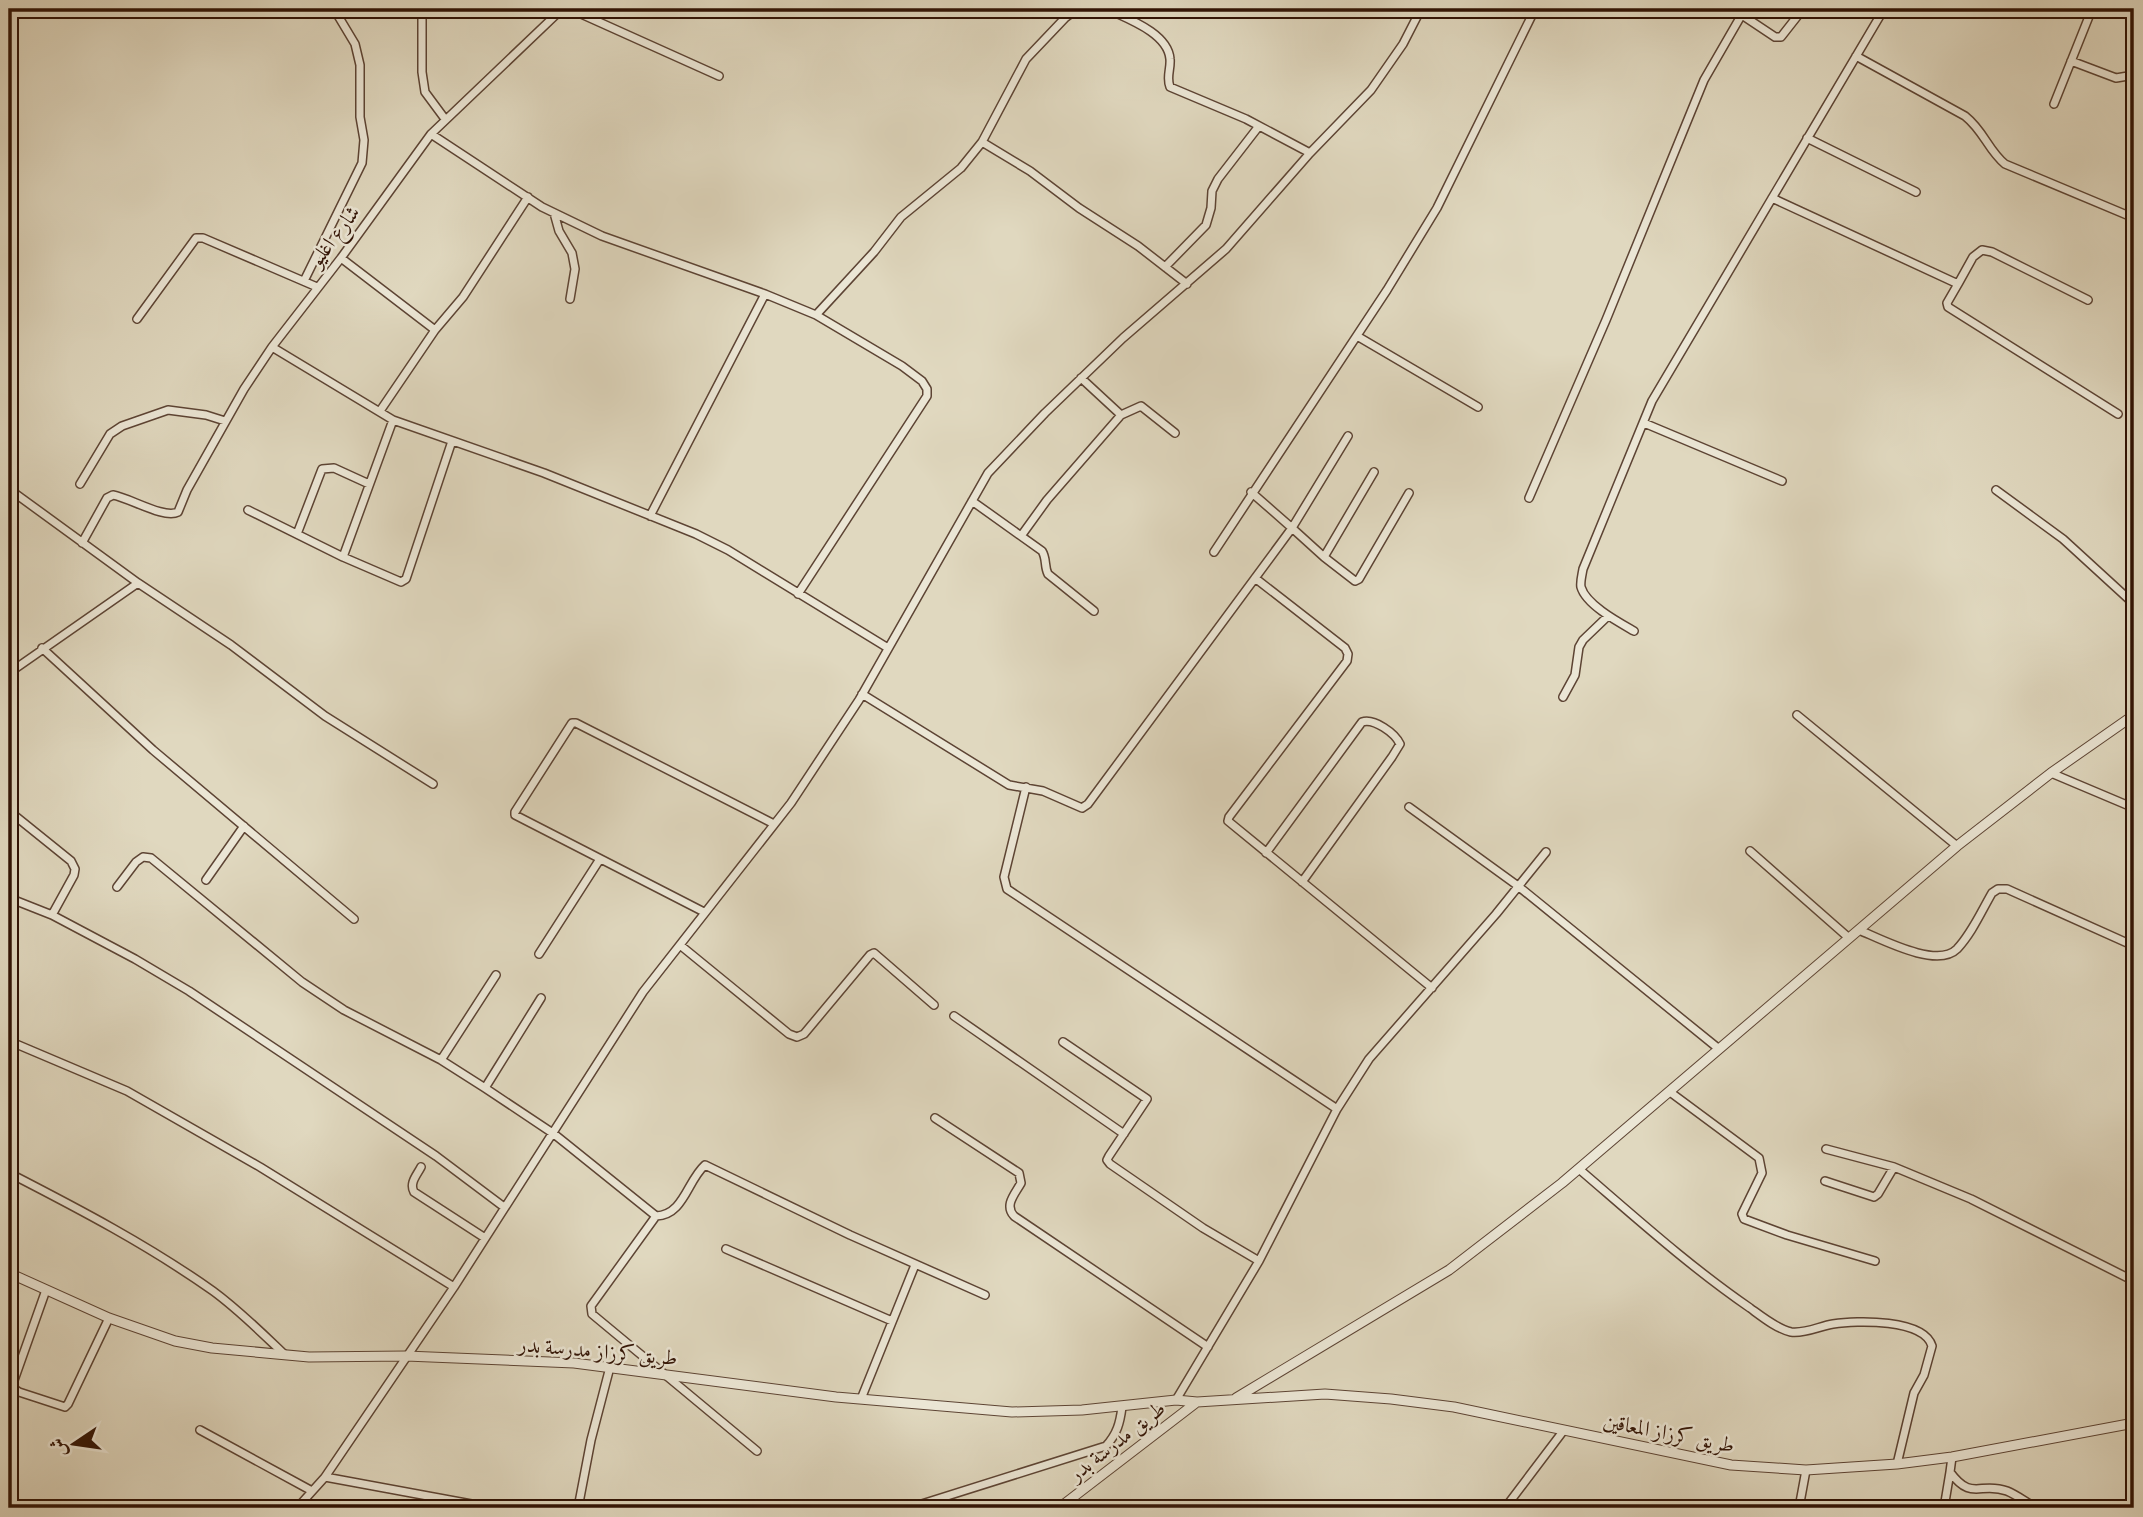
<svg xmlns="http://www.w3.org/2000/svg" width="2143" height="1517" font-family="'IM FELL French Canon',Amiri,serif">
<rect width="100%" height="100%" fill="#e0d8bf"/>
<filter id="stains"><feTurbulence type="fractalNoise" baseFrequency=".00286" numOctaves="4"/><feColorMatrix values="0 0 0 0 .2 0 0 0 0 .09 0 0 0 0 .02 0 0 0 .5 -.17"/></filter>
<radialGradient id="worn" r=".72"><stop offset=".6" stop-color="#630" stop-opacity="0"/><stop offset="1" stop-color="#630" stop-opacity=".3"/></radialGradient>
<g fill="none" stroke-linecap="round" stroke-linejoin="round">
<g stroke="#5d4434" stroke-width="10">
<path id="minor" d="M422,9v63l3,20 20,27
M570,9l149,67
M1107,9c21,10 61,24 63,50 1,10 -4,18 0,28l76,32 64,34
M1742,15l33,22h6l22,-28
M1856,56l109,60c19,15 23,34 40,48l129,54
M2071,61l45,17 18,-3
M2054,104l38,-95
M431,134l111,73 60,29 163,58 51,21 58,-63 27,-35 60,-49 21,-26 44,-83 39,-41 12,-9
M1807,138l109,54
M982,142l48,29 49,37 59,38 49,38
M1772,198l186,86 15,-27 9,-7 10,2 96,48
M554,213l5,18 13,22 3,16 -5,30
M341,258l94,72
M1165,267l41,-42 5,-17 1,-17 6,-12 41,-53
M304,281l58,-118 2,-23 -4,-23v-52l-5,-21 -21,-35
M1958,284l-11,19 1,4 170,107
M137,319l59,-81h7l114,49
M1357,336l121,71
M272,347l121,73 151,53 152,61 32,16 160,98
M1081,378l40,37 20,-9 34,27
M380,411l55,-81 28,-33 65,-100
M1644,423l138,58
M1348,436l-56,92 32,29 31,24 4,-2 50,-86
M80,484l30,-50 12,-8 46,-16 38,5 19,6
M9,489l129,94 93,62 94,71 108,68
M1996,490l67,49 71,65
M1529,498l77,-178 98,-240 41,-71
M972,501l70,50c5,8 2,15 6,23l46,37
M248,510l95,47 58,25 5,-3 46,-138
M650,516l115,-222
M297,534l25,-65 12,-1 35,16
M1021,536l26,-36 74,-85
M82,543l25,-45 6,-3c17,3 51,24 65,17l9,-22 57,-101 28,-42 69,-89 90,-124 131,-125
M1214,552l173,-262 50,-82 98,-199
M343,557l50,-137
M1324,557l50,-85
M1255,578l90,70 3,6 -1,7 -118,156 -1,4 204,167
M798,594l129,-198v-7l-5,-8 -20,-15 -86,-51
M1634,631c-14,-8 -48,-26 -53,-44 -1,-5 1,-12 2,-18l69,-168 232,-392
M42,648l111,102 201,169
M9,673l129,-90
M862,694l147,91 34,6 39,17 6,-4 204,-276 -41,-36
M1563,697l12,-22 4,-28 4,-7 25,-24
M1797,715l160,131
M2051,773l83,35
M1026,787l-22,90 3,12 330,220
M1409,807l109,79 201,163
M9,811l62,50 4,8 -1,6 -22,40
M1750,851l99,87
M1266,853l96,-131c12,-4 33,11 38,22l-8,13 -90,125
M206,880l38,-54
M117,887l19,-25 7,-5 8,1 151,124 42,28 97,50 44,28 69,46 102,82c28,-1 31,-35 49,-51l145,70 135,60
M9,898l43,17 83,44 54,32 247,165 68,51
M704,912l-189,-97v-3l57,-89h4l198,101
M1859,930c22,9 78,39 98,19 15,-16 24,-37 35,-56l6,-4h9l127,57
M680,945l109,89 8,3 7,-3 66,-79 4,-2 60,52
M539,954l61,-95
M954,1016l170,118
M9,1041l118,50 133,76 194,120
M1063,1042l84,57 -38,57 -2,4 3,4 93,64 56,33
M441,1060l55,-85
M485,1088l56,-90
M1670,1092l89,66 3,15 -20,41 2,5 43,16 88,26
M935,1118l84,55 2,10c-6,11 -17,22 -7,33l194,131
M1826,1149l68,18 77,32 163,82
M421,1167c-4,8 -12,16 -7,25l71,46
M1579,1169c56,48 110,97 171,139 11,8 27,21 41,24 14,2 29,-6 42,-8 24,-4 91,-5 99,22l-8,29 -10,18 -17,71
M9,1173c70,36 139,72 204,118 26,19 49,42 72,64
M1825,1181l49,16 4,-3 16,-27
M656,1216l-65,90 1,8 165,137
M726,1249l166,72
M46,1290l-33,93 -1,4 7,5 46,15 3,-3 41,-86
M861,1399l54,-134
M1176,1400l83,-139 78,-152 32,-50 127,-145 50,-62
M200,1430l112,61
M1952,1457l-2,15c22,30 30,9 57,19 10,4 20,12 30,17
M325,1477l168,31
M297,1508l28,-31 129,-190 189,-295 148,-189 68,-103 129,-227 57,-60 78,-75 103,-89 84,-96 61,-63 32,-46 18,-35
M417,1508l8,-12
M578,1508l13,-68 19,-73
M909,1508l197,-62c11,-12 14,-23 16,-39
M1505,1508l59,-78
M1799,1508l7,-38
M1944,1508l6,-36"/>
</g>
<g stroke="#5d4434" stroke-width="11">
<path id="tertiary" d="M9,1273l100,45 66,23 37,7 97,9 97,-1 168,7 262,34 176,15 70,-2 94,-10 21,2 128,-8 66,5 63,8 277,58 75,5 91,-6 55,-7 182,-34
M1236,1398l213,-128 113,-87 395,-337 94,-73 83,-58
M1059,1508l138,-106"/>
</g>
<use href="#minor" stroke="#ebe6d5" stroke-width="7"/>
<use href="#tertiary" stroke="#ebe6d5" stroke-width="9"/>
</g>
<g text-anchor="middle" stroke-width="5" stroke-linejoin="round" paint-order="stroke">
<g font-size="21" fill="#311305" stroke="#ebe6d5">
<text transform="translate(334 236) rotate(-53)" y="7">شارع اغليو</text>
<text transform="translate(598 1351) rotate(5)" y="7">طريق كرزاز مدرسة بدر</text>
<text transform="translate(1669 1433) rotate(11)" y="7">طريق كرزاز المعاقين</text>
<text transform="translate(1117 1441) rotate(-38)" y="7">طريق مدرسة بدر</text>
</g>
</g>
<rect width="2143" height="1517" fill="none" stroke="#e0d8bf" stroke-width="35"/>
<rect x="10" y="10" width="2122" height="1496" fill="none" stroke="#311305" stroke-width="3.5"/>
<rect x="18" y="18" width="2108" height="1482" fill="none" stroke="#311305" stroke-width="2"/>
<g transform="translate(74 1444) rotate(257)" stroke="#ebe6d5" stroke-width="5" paint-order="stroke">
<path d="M0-5L12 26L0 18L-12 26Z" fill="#311305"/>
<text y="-10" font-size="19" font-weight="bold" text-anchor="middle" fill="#311305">ش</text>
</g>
<rect width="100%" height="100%" filter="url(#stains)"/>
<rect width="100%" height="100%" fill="url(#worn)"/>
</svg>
